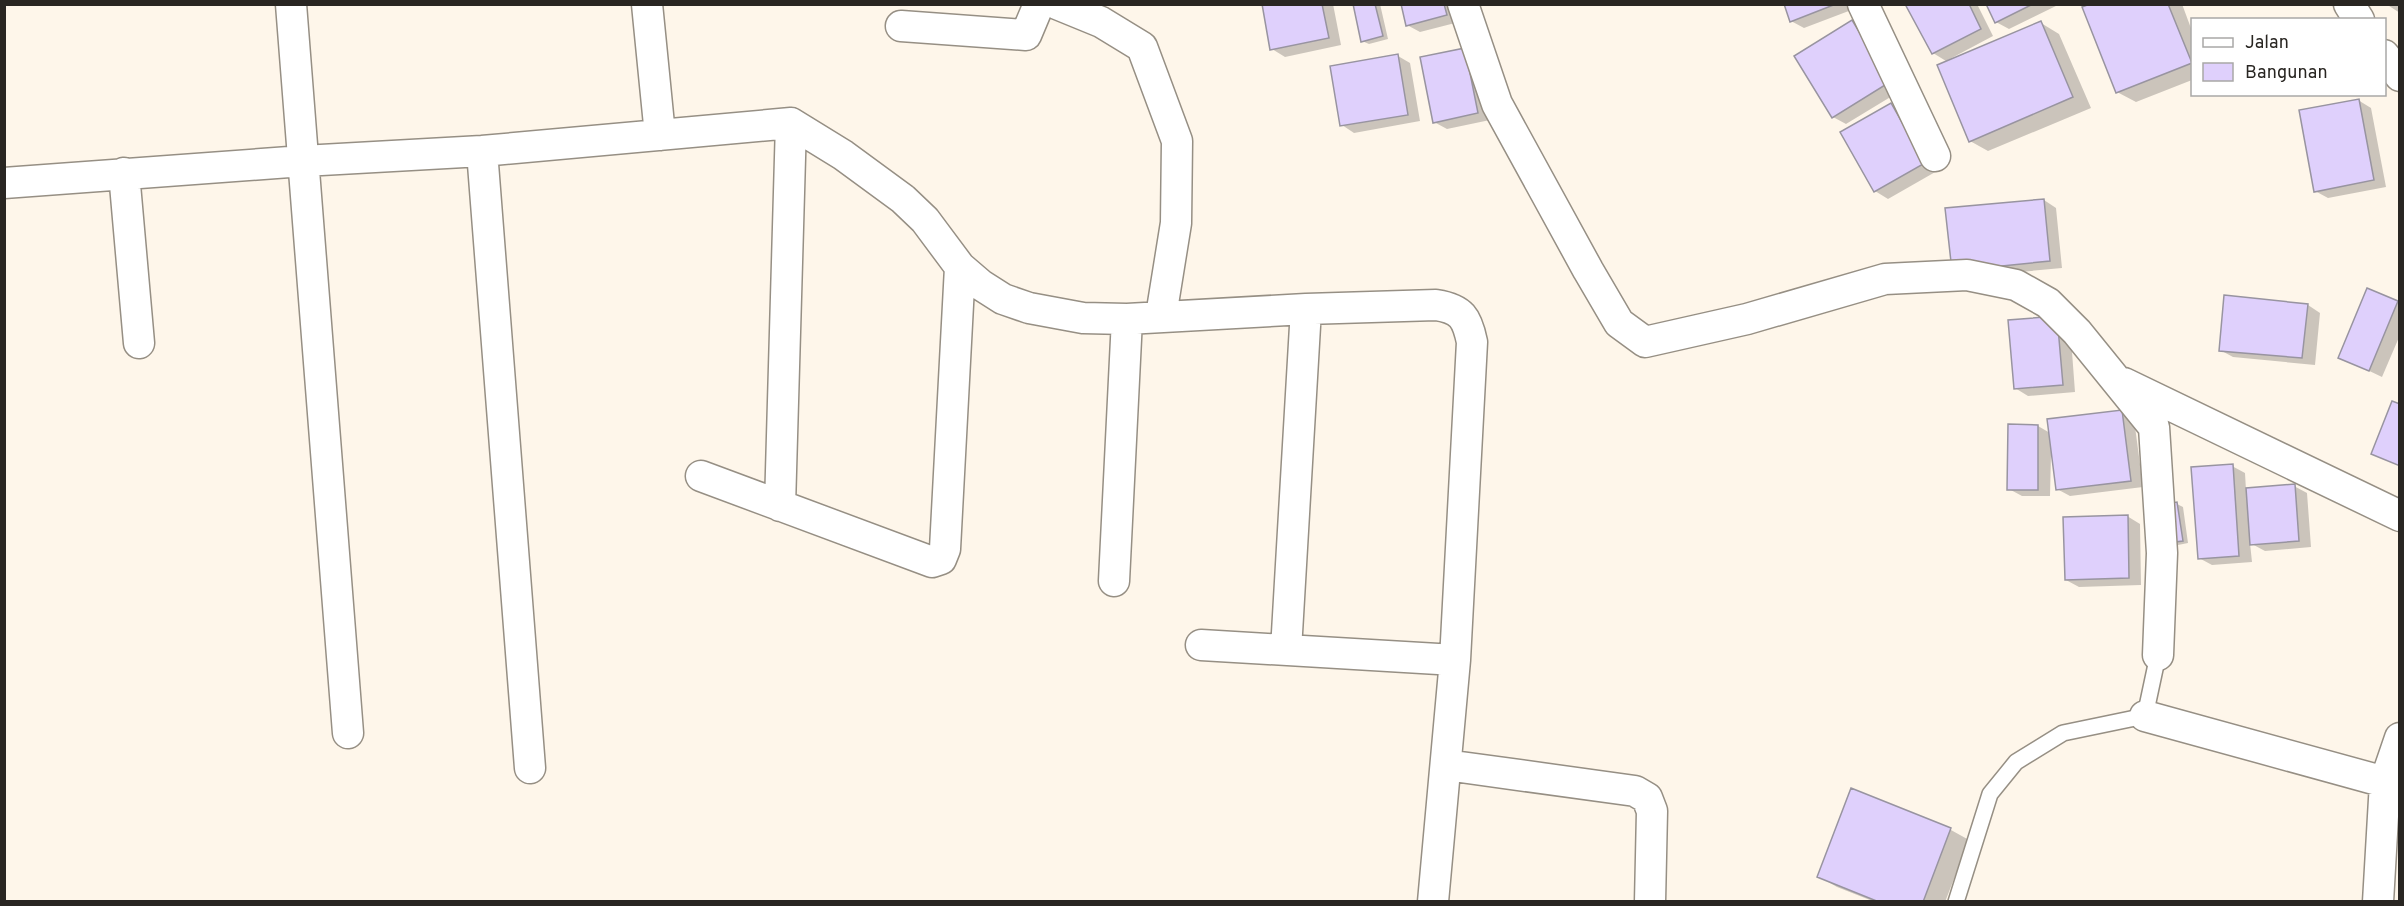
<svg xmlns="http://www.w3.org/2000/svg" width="2404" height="906" font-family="Overpass,sans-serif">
<rect width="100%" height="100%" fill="#fef6ea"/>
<path fill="#0003" d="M1263,4h70l8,41 -56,12 -13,-8z
M1354,4h26l8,35 -19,5 -7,-3z
M1402,4h53l4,18 -39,10 -13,-7z
M1785,4h67l2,5 -50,19 -13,-7z
M1907,4h70l16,32 -47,25 -13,-8z
M1988,4h72l-51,25 -13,-7z
M2095,4h87l10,27v49l-56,22 -19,-10z
M2386,4h14v9z
M1852,21l13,8 37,61 -56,34 -13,-7z
M2041,23l18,11 32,74 -103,43 -18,-10z
M1464,49l26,71 -43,9 -13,-7z
M1398,56l12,7 10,58 -66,12 -12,-8z
M2358,100l13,8 15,79 -58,11 -13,-7z
M1891,105l13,7 33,59 -49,28 -13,-8z
M2044,200l12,8 6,60 -96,9z
M2368,290l32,14v31l-18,42 -42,-20z
M2308,305l12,8 -5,52 -82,-8 -13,-7z
M2057,318l13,7 5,67 -47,4 -13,-8z
M2122,411l12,8 9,68 -73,9 -13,-7 -4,-34h-2l-1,41h-28l-13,-7v-63h29l12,7z
M2232,466l13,7 1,17 48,-4 13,7 4,54 -46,4 -15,-8 2,19 -40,3 -13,-7z
M2177,504l6,3 5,36 -15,3z
M2127,516l13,8 1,61 -62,2 -13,-7z
M1852,790l99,40 18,10 -24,62h-70l-38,-15 -19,-11z"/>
<path fill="#dfd0fc" stroke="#9894a0" stroke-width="1.5" d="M1262,4h60l7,34 -59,12z
M1353,4h22l8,32 -22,6z
M1401,4h43l3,11 -41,11z
M1784,4h52l-46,18z
M1905,4h64l12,25 -49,25z
M1986,4h47l-38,19z
M2090,4h78l24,59 -76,30 -34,-86z
M1852,20l38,62 -58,36 -38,-62z
M2041,21l32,76 -104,45 -32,-77z
M1465,48l13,65 -45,10 -13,-66z
M1398,54l10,61 -68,11 -10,-60z
M2359,99l15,81 -60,12 -15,-82z
M1891,103l34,60 -51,29 -34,-60z
M2044,199l6,62 -98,10 -7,-63z
M2367,288l31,13 -29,70 -31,-13z
M2224,295l84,9 -6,54 -83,-7z
M2057,316l6,69 -49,4 -6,-69z
M2392,401l8,3v62l-29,-12z
M2122,410l9,71 -75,9 -9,-71z
M2008,424l30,1v65h-31z
M2233,464l6,92 -41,3 -7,-92z
M2295,484l4,57 -49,4 -4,-57z
M2177,502l6,39 -17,2 -7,-38z
M2128,515l1,63 -64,2 -2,-63z
M1851,788l100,40 -28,74h-44l-62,-25z"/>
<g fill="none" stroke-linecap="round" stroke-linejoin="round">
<g stroke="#968f84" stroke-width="18">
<path id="lane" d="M1956,902l34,-108 26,-32 47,-29 82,-17 13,-61"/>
</g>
<g stroke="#968f84" stroke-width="33">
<path id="street" d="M291,4l57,729
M647,4l13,131
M1057,4l44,18 41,25 35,94 -1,82 -15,93
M1463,4l34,100 91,166 31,53 26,19 102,-23 138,-40 82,-4 49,10 32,18 29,29 77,95 8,126 -4,102
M1863,4l72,152
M2349,4l10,16
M901,26l125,9 13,-31
M2384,55l16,21
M482,151l48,617
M124,173l15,170
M4,183l299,-22 179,-10 309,-28 52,32 60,44 22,21 35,47 21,18 22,14 26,9 54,10 44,1 179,-10 130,-4c26,4 31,13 36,37l-17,318 -22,242
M2124,383l276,133
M701,476l231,86 9,-3 4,-10 15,-282
M780,506l11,-383
M1114,581l13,-262
M1201,645l254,15
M1286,650l20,-341
M2145,716l240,66
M1446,765l189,26 12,7 5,13 -2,91
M2378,902l7,-120 15,-44"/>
</g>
<use href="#lane" stroke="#fff" stroke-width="15"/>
<use href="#street" stroke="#fff" stroke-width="30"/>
</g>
<rect width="2404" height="906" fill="none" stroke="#292622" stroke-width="12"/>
<rect x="2191" y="18" width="195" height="78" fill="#ffffff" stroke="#a9a8a7" stroke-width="1.5"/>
<rect x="2203" y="38" width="30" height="9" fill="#ffffff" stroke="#a9a8a7" stroke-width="1.5"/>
<text x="2245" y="48" font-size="18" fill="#292622">Jalan</text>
<rect x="2203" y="63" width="30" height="18" fill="#dfd0fc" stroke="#a9a8a7" stroke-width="1.5"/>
<text x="2245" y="78" font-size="18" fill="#292622">Bangunan</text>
</svg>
